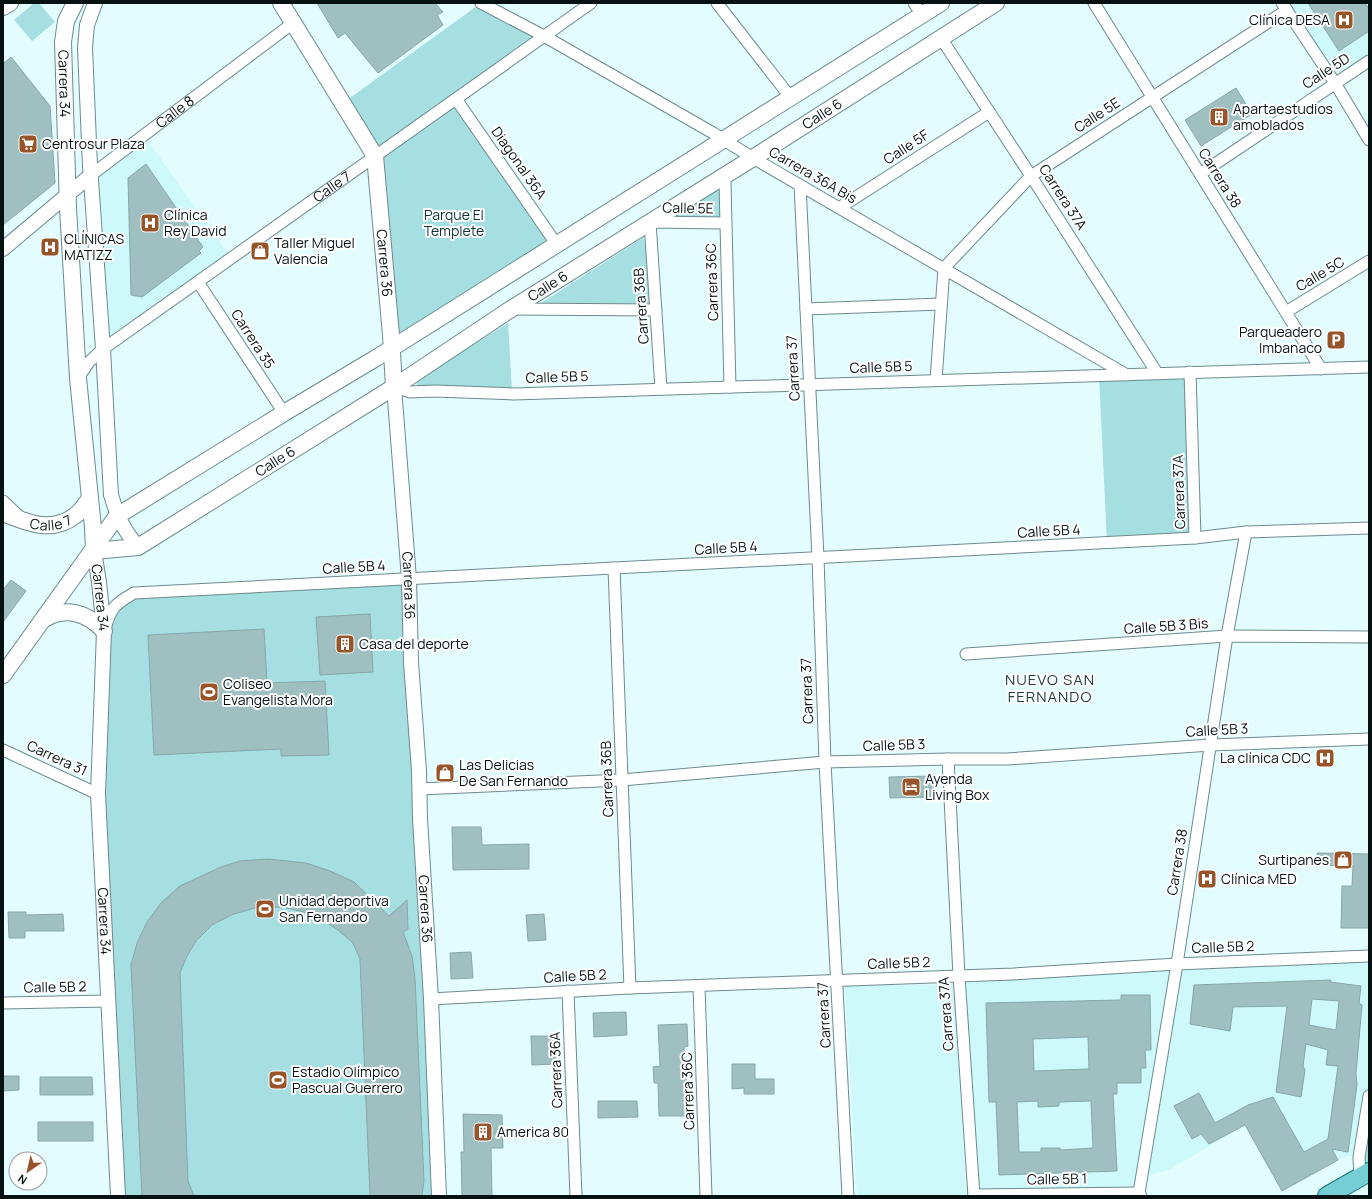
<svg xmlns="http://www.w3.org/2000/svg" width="1372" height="1199" font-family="Manrope,sans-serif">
<rect width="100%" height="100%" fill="#e3fdff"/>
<path fill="#cdf9fb" d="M1282,3h87v58l-34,22z
M144,135l87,123 -128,91 -11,-161 7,-19z
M1369,956v140l-10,61 -12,-1 -9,4 -11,-20 -23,12 -59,-27 -76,45 -27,7 -3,16 -165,2 -15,-219z
M954,984l12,212h-109l-12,-210z"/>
<path fill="#a6dfe2" d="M34,3h5l16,19 -23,19 -18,-21z
M481,3l63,33 -88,63 101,146 -165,104 -17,-193 -32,-53z
M724,186l-1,35 -53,-3z
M644,237l10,71 -113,-5z
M508,323l4,68 -94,-3 -2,-7z
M1190,372l5,166 -88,5 -8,-168z
M409,579l30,617h-321l-20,-402 6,-163 16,-30 14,-8z
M1369,1096v76l-10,-15z"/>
<path fill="#9fbfc1" stroke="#87a7a8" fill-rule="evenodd" d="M317,3h118l8,9 -6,3 6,10 -65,48 -33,-40 -7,5z
M1308,3h57l4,6v22l-30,20z
M11,57l39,49 5,77 -52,42v-161z
M1236,88l16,26 -51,32 -16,-26z
M146,164l57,83 -4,4 2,2 -59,44 -11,-2 -3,-117z
M11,580l15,11 -23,31v-32z
M370,614l3,58 -53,3 -4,-58z
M264,629l3,54 58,-2 4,74 -48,1v-7l-127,6 -6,-120z
M933,776l1,21 -44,1 -1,-21z
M452,827h29l1,18 47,-1v25l-76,1z
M1317,853l52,1v74h-28l1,-42h10l1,-20 -36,-1z
M268,859l38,4 24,8 24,11 35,34 18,-16 1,29 -5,3 9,24 3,22 9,203 -2,15h-52l-10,-237 -7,-16 -15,-13 -17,-11 -17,-7 -21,-5 -28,1 -24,7 -19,10 -16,16 -9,15 -7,17 8,208 6,15h-52l-11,-231 6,-22 10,-21 14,-19 19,-17 41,-19 19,-6z
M8,912h18v3l37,-1 1,17h-39v7h-16z
M544,914l2,26 -18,1 -2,-26z
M471,952l2,26 -22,1 -1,-26z
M1331,980l-1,2 31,4 -2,17 3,2 -6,69 1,11 -9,67 -16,-3 6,11 -56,31 -37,-66 -36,19 -8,-10 -9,5 -18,-33 25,-13 16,30 33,-18 25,-8 31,55 24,-13 10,-73 -12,-1 2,-15 -22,-6 -3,22 2,4 -4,27 -25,-5 11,-86 -54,1 -3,24 -40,-7 4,-39zM1312,999l27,2 -3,29 -27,-5z
M1121,995h29l1,55h-6l1,18h-5v15h-24v11h-4l4,77 -118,4 -3,-73h-7l-3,-99 135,-3zM1088,1037l1,32 -55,2 -1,-32zM1038,1101v6l21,-1v-4l32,-1 2,47 -33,2v-2h-19v4h-22l-2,-50z
M626,1012l1,23 -33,2 -1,-24z
M687,1024l1,22 -4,1 4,69h-29l-1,-33h-4l-1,-16 7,-1 -2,-41z
M531,1036h23l2,28 -24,1z
M732,1064h23v15h19v15h-30v-6l-12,1z
M3,1076h16v14l-16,1z
M40,1077h52l1,18h-53z
M598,1101h39l1,16 -40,1z
M463,1114l39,1 1,33h-12l1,48h-30l-1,-44h3z
M38,1122h55v19h-55z"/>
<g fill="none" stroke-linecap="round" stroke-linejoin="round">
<g stroke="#6c8a8c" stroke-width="13">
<g id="minor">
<path d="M481,3l63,33 169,97 40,25 374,217"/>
<path d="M717,3l74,95"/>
<path d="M914,3l8,12"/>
<path d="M1094,3l227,366"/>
<path d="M1282,3l53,80 34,57"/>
<path d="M941,38l90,138 126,197"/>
<path d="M456,99l101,146"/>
<path d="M1200,174l169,-113"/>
<path id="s1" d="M91,175l202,-152"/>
<path d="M724,176l1,7 5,204"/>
<path d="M800,185l18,373 7,204 23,434"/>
<path d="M839,208l150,-96"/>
<path d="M198,282l86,131"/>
<path d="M511,309l145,1"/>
<path d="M806,309l135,-5"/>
<path d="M1286,312l83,-51"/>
<path d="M1190,372l5,166"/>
<path id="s2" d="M78,378l11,-16 14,-13 488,-346"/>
<path d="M936,380l8,-112 87,-92 256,-166"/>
<path d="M394,387l16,5 25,-1 79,3 855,-27"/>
<path d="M661,389l-11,-167 75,1"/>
<path d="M3,501l17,16"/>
<path d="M614,568l16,420"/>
<path d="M105,629c6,-22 10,-25 29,-36l1061,-55 51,-6 123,-4"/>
<path d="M966,654l261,-18 142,1"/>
<path d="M3,750l95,44"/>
<path d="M948,759l11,217 15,220"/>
<path d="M420,789l202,-9 203,-18 123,-3h59l204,-14 158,-6"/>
<path d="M699,986l7,210"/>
<path d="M568,991l8,205"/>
<path d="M431,999l199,-11 383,-14 164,-10 192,-8"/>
<path d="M3,1003l105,-2"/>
<path d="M1360,1178l-1,-21 10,-61"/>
<path d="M974,1195l165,-2"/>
<path d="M1141,1196l-2,-3 38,-229 50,-328 19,-104"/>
</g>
</g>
<g stroke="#6c8a8c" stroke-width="16">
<g id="tertiary">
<path d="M95,3l-8,22 -2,23 5,118 13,183 8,146c7,23 12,34 27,52"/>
<path d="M3,249l88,-74"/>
<path id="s3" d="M394,387l15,192 2,83 8,109 1,48 11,180 8,197"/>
<path id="s4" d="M94,551l5,31 5,49 -6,163 20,402"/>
</g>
</g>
<g stroke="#6c8a8c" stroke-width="18">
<g id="secondary">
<path id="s5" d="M75,3l-9,18 -3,21 5,166 10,170 15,150 1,23"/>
<path id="s6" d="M281,3l94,153 16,179 3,52"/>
<path d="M3,7l7,-4"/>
<path id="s7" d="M3,513c25,10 49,21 73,2 5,-4 10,-11 14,-17"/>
<path id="s8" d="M94,551l44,-4 256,-160 117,-78 242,-151 243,-155"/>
<path d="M43,620c21,-14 44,-8 61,11"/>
<path d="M3,675l114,-159 167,-103 92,-55 565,-355"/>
</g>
</g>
<g stroke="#11777c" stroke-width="20">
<path id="primary" d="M1327,1196l42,-24"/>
</g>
<use href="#minor" stroke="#fff" stroke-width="11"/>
<use href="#tertiary" stroke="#fff" stroke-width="14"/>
<use href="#secondary" stroke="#fff" stroke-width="16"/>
<use href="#primary" stroke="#74ced3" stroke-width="18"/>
</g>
<defs>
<g id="hospital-square" transform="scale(1)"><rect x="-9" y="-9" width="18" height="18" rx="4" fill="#985329" stroke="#fff"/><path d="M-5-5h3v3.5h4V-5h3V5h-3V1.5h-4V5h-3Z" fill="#fff"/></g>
<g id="building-square" transform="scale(1)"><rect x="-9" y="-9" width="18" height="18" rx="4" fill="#985329" stroke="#fff"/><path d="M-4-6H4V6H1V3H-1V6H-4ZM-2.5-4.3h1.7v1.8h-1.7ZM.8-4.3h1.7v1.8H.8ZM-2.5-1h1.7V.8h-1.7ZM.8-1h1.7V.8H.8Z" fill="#fff"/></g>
<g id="supermarket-square" transform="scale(1)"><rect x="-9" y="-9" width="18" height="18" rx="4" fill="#985329" stroke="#fff"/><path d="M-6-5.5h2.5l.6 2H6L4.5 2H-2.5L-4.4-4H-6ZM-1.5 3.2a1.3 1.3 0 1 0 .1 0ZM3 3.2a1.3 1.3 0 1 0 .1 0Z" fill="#fff"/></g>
<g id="shop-square" transform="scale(1)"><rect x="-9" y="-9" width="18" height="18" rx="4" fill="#985329" stroke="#fff"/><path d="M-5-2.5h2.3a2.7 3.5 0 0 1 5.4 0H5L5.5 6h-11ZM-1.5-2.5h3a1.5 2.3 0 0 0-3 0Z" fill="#fff"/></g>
<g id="parking-square" transform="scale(1)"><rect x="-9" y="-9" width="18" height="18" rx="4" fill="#985329" stroke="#fff"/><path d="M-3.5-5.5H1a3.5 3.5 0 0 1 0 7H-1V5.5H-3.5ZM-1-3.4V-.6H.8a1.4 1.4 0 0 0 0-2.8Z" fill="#fff"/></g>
<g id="stadium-square" transform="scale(1)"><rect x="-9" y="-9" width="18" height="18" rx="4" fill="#985329" stroke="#fff"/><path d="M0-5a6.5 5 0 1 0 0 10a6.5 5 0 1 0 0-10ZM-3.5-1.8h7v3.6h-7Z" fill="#fff"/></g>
<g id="hotel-square" transform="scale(1)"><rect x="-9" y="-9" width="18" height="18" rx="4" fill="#985329" stroke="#fff"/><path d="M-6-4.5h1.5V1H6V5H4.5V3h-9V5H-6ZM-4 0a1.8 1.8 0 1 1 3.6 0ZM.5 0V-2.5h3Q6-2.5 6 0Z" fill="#fff"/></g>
</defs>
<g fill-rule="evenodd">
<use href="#hospital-square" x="1344" y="20"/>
<use href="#building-square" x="1219" y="117"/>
<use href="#supermarket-square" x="28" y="144"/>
<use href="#hospital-square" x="150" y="223"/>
<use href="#hospital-square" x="50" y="247"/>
<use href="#shop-square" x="260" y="251"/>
<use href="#parking-square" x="1336" y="340"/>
<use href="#building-square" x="345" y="644"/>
<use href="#stadium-square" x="209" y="692"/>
<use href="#hospital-square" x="1325" y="758"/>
<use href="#shop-square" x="445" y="773"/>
<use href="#hotel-square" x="911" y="787"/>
<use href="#shop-square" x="1343" y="860"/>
<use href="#hospital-square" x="1207" y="879"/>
<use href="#stadium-square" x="265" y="909"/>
<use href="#stadium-square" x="278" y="1080"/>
<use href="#building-square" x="483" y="1132"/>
</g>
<g text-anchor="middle" stroke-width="4" stroke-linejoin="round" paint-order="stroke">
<g font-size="14" fill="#061212" stroke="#fff" text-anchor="start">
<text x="1330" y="25" text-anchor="end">Clínica DESA</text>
<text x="1233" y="114">Apartaestudios<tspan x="1233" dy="16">amoblados</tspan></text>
<text x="42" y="149">Centrosur Plaza</text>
<text x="164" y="220">Clínica<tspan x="164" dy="16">Rey David</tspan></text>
<text x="64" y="244">CLÍNICAS<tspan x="64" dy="16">MATIZZ</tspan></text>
<text x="274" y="248">Taller Miguel<tspan x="274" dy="16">Valencia</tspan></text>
<text x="1322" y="337" text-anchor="end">Parqueadero<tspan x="1322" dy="16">Imbanaco</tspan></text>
<text x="359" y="649">Casa del deporte</text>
<text x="223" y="689">Coliseo<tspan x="223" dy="16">Evangelista Mora</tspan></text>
<text x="1311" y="763" text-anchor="end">La clínica CDC</text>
<text x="459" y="770">Las Delicias<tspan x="459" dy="16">De San Fernando</tspan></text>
<text x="925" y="784">Ayenda<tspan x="925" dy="16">Living Box</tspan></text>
<text x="1329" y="865" text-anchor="end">Surtipanes</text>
<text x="1221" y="884">Clínica MED</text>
<text x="279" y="906">Unidad deportiva<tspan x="279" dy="16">San Fernando</tspan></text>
<text x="292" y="1077">Estadio Olímpico<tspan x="292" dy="16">Pascual Guerrero</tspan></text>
<text x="497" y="1137">America 80</text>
</g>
<g font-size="14" fill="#061212" stroke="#fff">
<text transform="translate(1326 71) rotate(-33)" y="5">Calle 5D</text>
<text dy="5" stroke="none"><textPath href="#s5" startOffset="83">Carrera 34</textPath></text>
<text dy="5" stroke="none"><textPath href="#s1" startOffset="105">Calle 8</textPath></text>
<text dy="5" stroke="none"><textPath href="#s8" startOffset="854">Calle 6</textPath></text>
<text transform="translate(1097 115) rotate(-33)" y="5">Calle 5E</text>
<text transform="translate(906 147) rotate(-33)" y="5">Calle 5F</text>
<text transform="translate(519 163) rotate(55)" y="5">Diagonal 36A</text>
<text transform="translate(813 175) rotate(30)" y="5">Carrera 36A Bis</text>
<text transform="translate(1220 178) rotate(58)" y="5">Carrera 38</text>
<text dy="5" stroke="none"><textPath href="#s2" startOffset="319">Calle 7</textPath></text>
<text transform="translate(1063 197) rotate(57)" y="5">Carrera 37A</text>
<text transform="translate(688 208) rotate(1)" y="5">Calle 5E</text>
<text dy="5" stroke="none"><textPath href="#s6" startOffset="287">Carrera 36</textPath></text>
<text transform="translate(1320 274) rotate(-31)" y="5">Calle 5C</text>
<text transform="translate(712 282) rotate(-92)" y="5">Carrera 36C</text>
<text dy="5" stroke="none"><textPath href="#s8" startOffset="530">Calle 6</textPath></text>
<text transform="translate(641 306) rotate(-94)" y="5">Carrera 36B</text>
<text transform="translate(253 339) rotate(57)" y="5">Carrera 35</text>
<text transform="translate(881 367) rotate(-2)" y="5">Calle 5B 5</text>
<text transform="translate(793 368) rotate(-93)" y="5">Carrera 37</text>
<text transform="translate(557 377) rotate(-2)" y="5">Calle 5B 5</text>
<text dy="5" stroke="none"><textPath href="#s8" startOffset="206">Calle 6</textPath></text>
<text transform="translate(1179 492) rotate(-92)" y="5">Carrera 37A</text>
<text dy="5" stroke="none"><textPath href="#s7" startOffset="50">Calle 7</textPath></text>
<text transform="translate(1049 531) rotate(-3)" y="5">Calle 5B 4</text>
<text transform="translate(726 548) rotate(-3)" y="5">Calle 5B 4</text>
<text transform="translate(354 567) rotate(-3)" y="5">Calle 5B 4</text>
<text dy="5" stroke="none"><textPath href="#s3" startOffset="199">Carrera 36</textPath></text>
<text dy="5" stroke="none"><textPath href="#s4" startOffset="47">Carrera 34</textPath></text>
<text transform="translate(1166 626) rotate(-4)" y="5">Calle 5B 3 Bis</text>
<text transform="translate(807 691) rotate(-92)" y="5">Carrera 37</text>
<text transform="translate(1217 730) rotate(-3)" y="5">Calle 5B 3</text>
<text transform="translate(894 745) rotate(-2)" y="5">Calle 5B 3</text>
<text transform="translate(57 758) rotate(25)" y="5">Carrera 31</text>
<text transform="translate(607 779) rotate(-92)" y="5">Carrera 36B</text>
<text transform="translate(1177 862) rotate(-81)" y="5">Carrera 38</text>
<text dy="5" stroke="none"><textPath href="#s3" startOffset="523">Carrera 36</textPath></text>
<text dy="5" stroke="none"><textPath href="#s4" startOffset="371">Carrera 34</textPath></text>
<text transform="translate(1223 947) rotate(-2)" y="5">Calle 5B 2</text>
<text transform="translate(899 963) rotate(-2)" y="5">Calle 5B 2</text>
<text transform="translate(575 976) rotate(-3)" y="5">Calle 5B 2</text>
<text transform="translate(55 987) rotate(-1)" y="5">Calle 5B 2</text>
<text transform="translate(946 1014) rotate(-94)" y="5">Carrera 37A</text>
<text transform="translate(824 1015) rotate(-93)" y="5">Carrera 37</text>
<text transform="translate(556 1070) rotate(-92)" y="5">Carrera 36A</text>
<text transform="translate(688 1091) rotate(-92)" y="5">Carrera 36C</text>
<text transform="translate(1057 1179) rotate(-1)" y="5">Calle 5B 1</text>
</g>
<g font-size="14" fill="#0e3335" stroke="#fff">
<text x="454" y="220">Parque El<tspan x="454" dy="16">Templete</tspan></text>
</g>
<g font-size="15" letter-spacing="1" fill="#234041" stroke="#fff">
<text x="1050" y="685">NUEVO SAN<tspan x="1050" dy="17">FERNANDO</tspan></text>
</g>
</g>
<rect width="1372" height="1199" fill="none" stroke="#061212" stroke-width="8"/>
<g transform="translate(28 1171) rotate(214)"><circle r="19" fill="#ffffff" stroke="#9ba0a0"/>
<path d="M0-3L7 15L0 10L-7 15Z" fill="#985329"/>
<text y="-6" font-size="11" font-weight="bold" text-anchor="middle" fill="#061212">N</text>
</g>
</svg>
